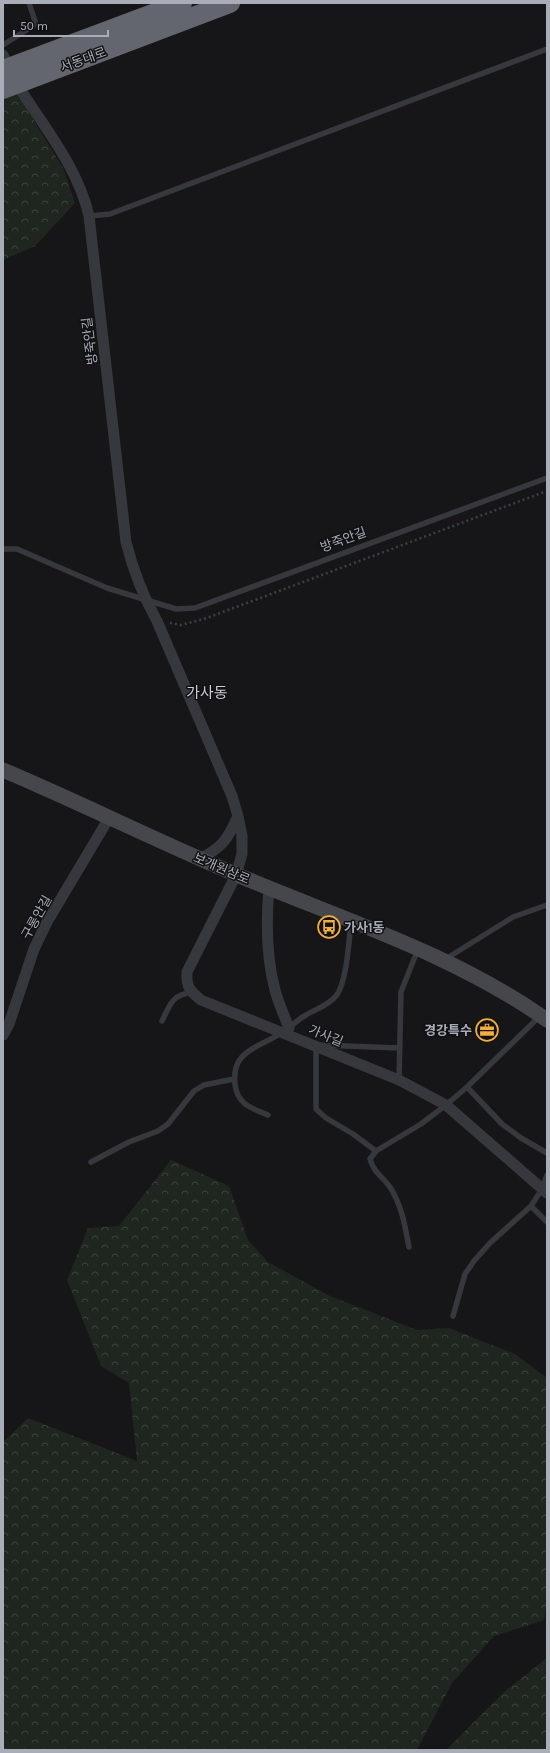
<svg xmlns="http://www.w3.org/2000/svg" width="550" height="1753" font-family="Karla,'Noto Sans KR',sans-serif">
<defs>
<pattern id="forest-crowns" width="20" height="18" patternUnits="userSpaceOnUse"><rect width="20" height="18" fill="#1e261f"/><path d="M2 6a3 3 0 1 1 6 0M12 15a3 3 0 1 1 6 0" fill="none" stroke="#3c433d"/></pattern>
</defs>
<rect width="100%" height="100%" fill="#161618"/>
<path fill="url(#forest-crowns)" d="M3,70l60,98 12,35 -40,43 -32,14z
M171,1160l58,26 19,54 20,22 62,34 87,34 32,-2 66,26 32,24v225l-3,17 -50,16 -42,47 -35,67h-414v-308l25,-24 109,43 -8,-78 -28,-17 -34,-86 21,-52 31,-2z
M547,1658v92h-101l59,-59z"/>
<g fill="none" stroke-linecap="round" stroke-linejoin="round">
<path stroke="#3d3f44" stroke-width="2.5" stroke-dasharray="2 3" stroke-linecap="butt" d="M170,623l11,2 23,-6 343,-128"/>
<path stroke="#37383d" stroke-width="5.5" d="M3,45l33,-21 -7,-21
M89,216l21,-2 437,-165
M3,549h14l90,39 69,21 19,-1 352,-130
M444,960l69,-43 34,-12
M162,1021c9,-18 9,-25 30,-29
M320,1045l79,3
M316,1047v62l10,9 27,16 23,17
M399,1080l2,-88 17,-43
M467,1087l35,37 19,14 26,15
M268,1115c-17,-7 -31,-11 -33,-31 -4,-34 24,-36 46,-51 9,-5 16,-13 25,-18 10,-6 23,-10 30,-19 11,-13 13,-57 15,-74
M91,1162l38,-20 29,-11 10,-7 26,-33 10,-6 30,-6
M531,1206l16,16
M409,1247c-4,-21 -7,-41 -19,-60 -8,-11 -16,-14 -20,-28l6,-8 45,-27 25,-19 21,-18 73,-71
M453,1316l12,-42 9,-13 16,-18 41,-37 11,-17 5,-14"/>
<path stroke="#37383d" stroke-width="11" d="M3,55l3,6
M22,92c26,40 56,77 67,124l37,326c7,28 17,54 31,79l75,175 6,20 4,20v18l-6,21 -49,97c-1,15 3,19 14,28l198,80 47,25 101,88
M199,859c23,-11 29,-20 39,-43
M269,888c-3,34 -3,68 6,102 3,12 9,25 14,38
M3,1035l6,-11 25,-75 13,-27 62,-104"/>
<path stroke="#45474d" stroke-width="15" d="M3,770c78,33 154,71 232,104 106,45 217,79 312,146"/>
<path stroke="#63666e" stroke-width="20" d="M3,70l179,-67
M3,89l227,-86"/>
</g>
<defs>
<g id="bus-ring" transform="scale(1.15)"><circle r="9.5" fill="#111113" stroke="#f2b134" stroke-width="1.5"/><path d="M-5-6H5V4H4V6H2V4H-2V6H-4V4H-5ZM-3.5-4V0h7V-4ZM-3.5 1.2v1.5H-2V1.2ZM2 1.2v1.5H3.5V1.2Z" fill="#f2b134"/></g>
<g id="office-ring" transform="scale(1.15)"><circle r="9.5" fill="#111113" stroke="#f2b134" stroke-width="1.5"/><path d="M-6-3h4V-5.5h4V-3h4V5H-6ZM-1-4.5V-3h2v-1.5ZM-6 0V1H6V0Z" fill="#f2b134"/></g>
</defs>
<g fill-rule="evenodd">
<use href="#bus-ring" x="329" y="927"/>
<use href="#office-ring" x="487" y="1030"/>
</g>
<g text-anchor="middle" stroke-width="3" stroke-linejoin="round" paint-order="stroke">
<g font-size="13" fill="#a8adb8" stroke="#111113">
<text transform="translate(83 59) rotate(-20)" y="5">서동대로</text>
<text transform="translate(89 341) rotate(-97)" y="5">방죽안길</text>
<text transform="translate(343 539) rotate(-20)" y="5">방죽안길</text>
<text transform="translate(222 868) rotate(23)" y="5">보개원삼로</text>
<text transform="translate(36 917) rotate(-61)" y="5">구롱안길</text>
<text transform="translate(326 1035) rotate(22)" y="5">가사길</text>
</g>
<g font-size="13" font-weight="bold" fill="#a8adb8" stroke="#111113" text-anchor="start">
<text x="344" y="932">가사1동</text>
<text x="472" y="1035" text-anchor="end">경강특수</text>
</g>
<g font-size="15" fill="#c9ccd4" stroke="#111113">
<text x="207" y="698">가사동</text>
</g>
</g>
<rect width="550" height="1753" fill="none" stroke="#a8adb8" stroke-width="8"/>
<path d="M14 30v6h94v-6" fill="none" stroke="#a8adb8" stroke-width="2"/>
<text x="20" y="30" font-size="12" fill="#a8adb8" stroke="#111113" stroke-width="3" paint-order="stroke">50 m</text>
</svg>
